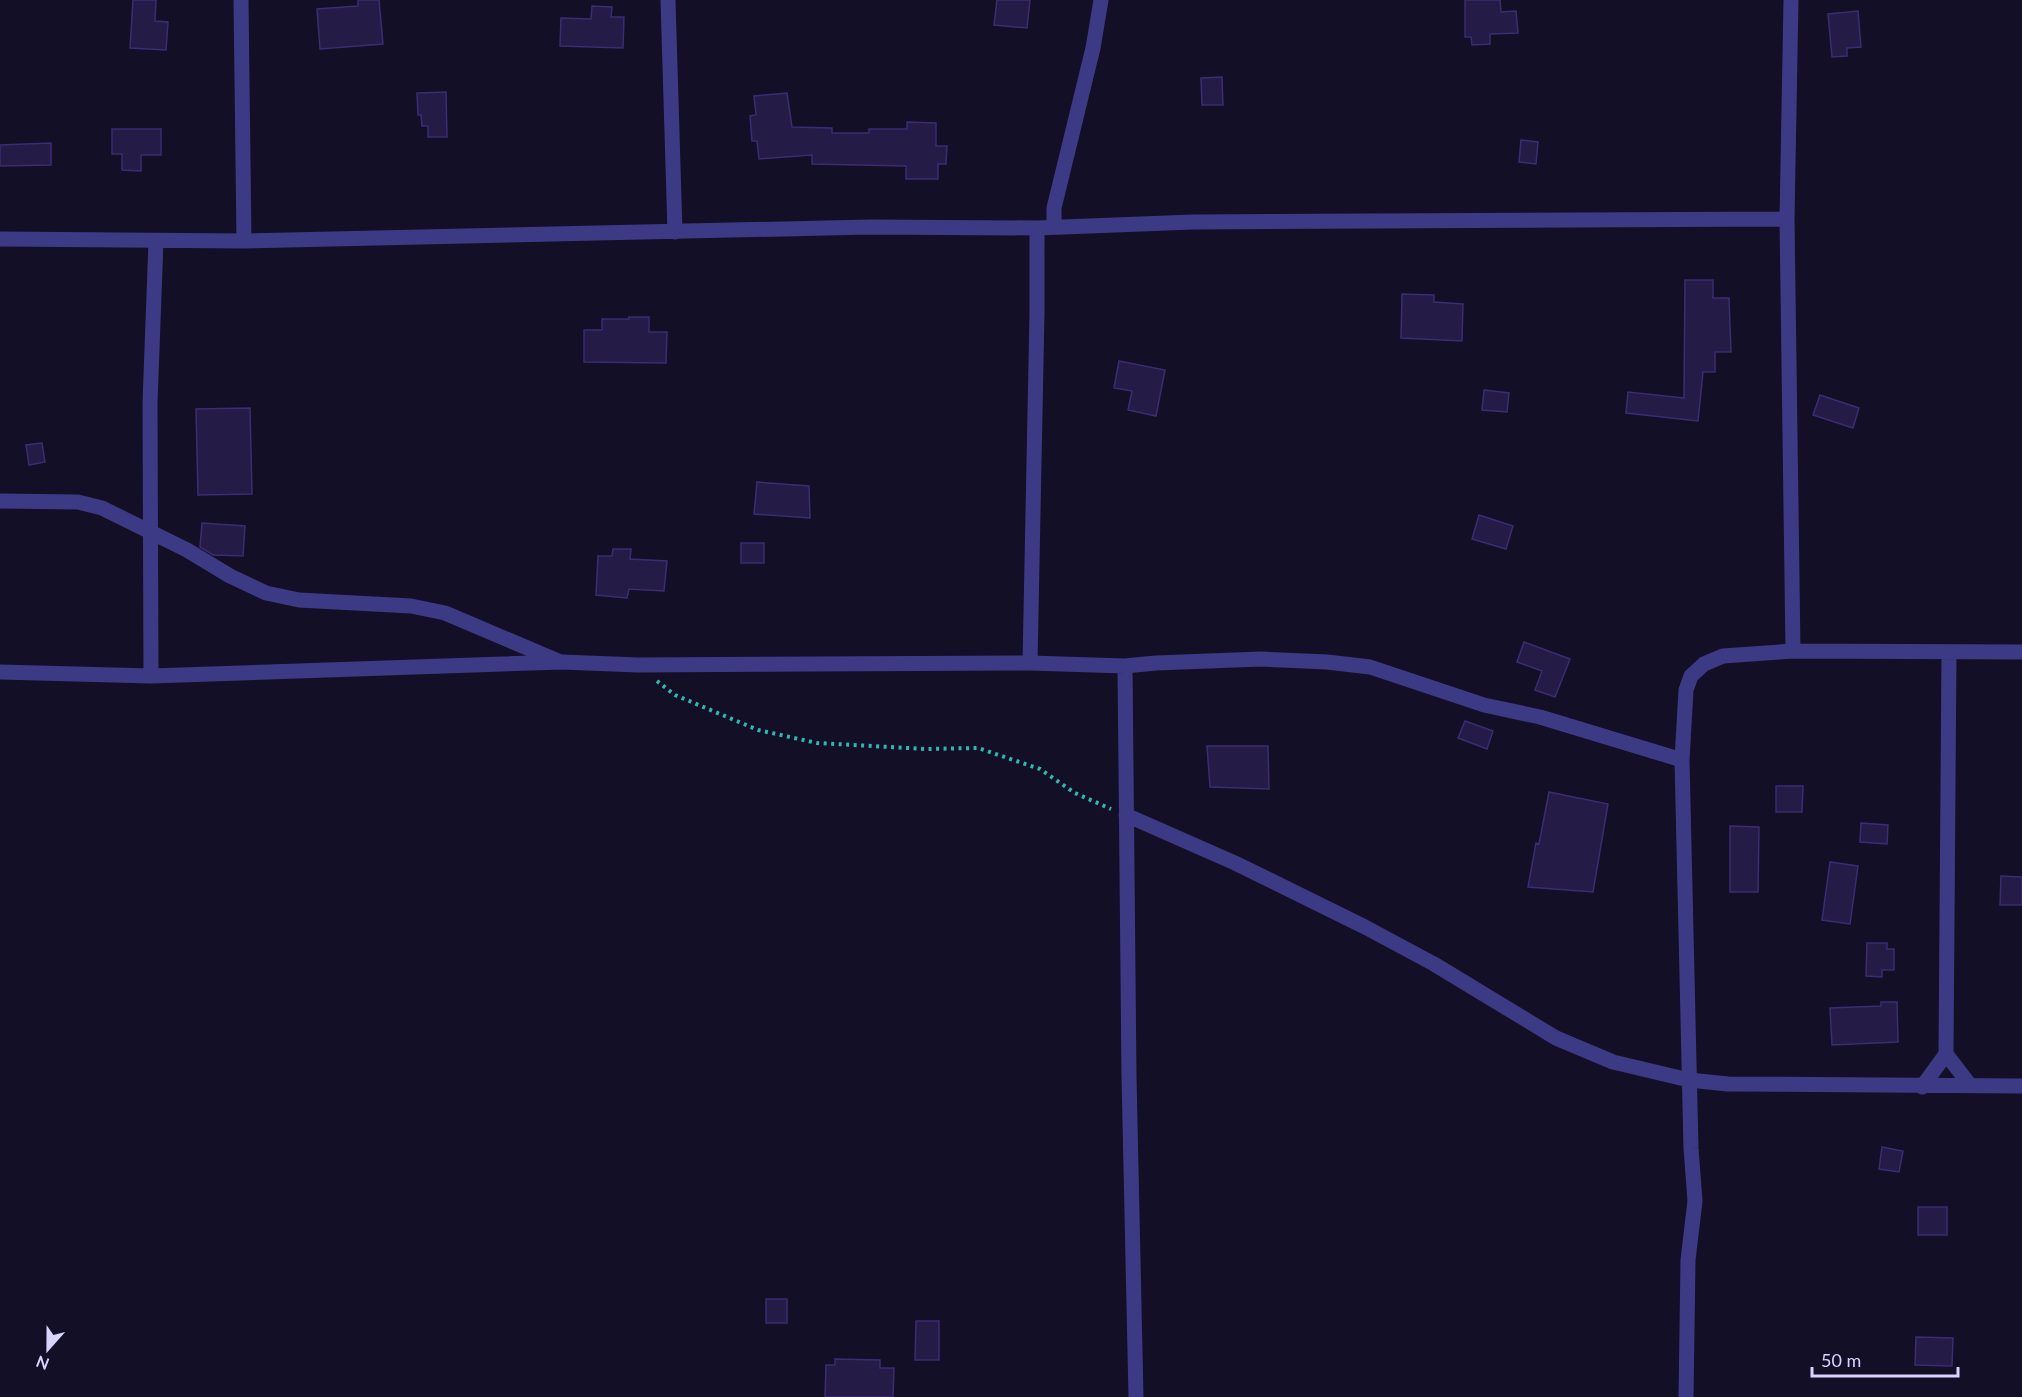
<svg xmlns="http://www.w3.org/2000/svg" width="2022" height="1397" font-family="Lato,sans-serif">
<rect width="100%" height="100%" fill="#130f26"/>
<path fill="#241b47" stroke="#3b2d73" stroke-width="1.5" d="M133,0h23l-1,21 13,1 -2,28 -36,-2z
M358,0h21l4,44 -63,5 -3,-40 41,-3z
M997,0h33l-3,28 -33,-3z
M1465,0h35l1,12 15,-1 2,22 -28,1v10l-18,1 -1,-8h-6z
M592,6l20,1 -1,10h13l-1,31 -63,-2 1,-28 30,1z
M1858,11l3,36 -14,1v8l-15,1 -4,-43z
M1222,77l1,28h-21l-1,-27z
M446,92l1,45h-19v-11h-6l-1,-11h-3l-1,-22z
M787,93l5,34 40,1v5h37v-4h38v-7l29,1v23h11l-1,18h-8v15h-32v-13l-94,-2v-9l-53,4 -2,-18h-5l-2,-25 6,-1 -2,-19z
M112,129h49v26h-20v16l-19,-1v-16h-10z
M1521,140l17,2 -2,22 -17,-2z
M51,143v22l-51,1v-21z
M1685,280h28v18h16l2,54h-16v20h-12l-5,49 -72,-8 2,-21 56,6z
M1402,294l32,1v7l29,2 -1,37 -61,-3z
M629,317h20v15h18l-1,31 -82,-1v-32h18v-11h27z
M1119,361l46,9 -9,46 -28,-6 4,-19 -18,-3z
M1484,390l25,3 -2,19 -25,-2z
M1820,395l39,13 -6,20 -40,-13z
M250,408l2,86 -54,1 -2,-86z
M42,443l3,19 -16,3 -3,-20z
M757,482l52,4 1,32 -56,-4z
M1479,515l34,11 -7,23 -34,-10z
M202,523l43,3 -2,30 -30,-1 -13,-8z
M741,543h23v20h-23z
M613,549h18l-1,10 37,2 -3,30 -35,-2 -2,9 -31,-3 2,-39h14z
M1524,642l46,17 -15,38 -20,-7 7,-19 -25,-9z
M1465,721l28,10 -6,18 -29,-11z
M1207,746h61l1,43 -59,-2z
M1776,786h27l-1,26h-26z
M1549,792l59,12 -15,88 -65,-5 8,-44 3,1z
M1861,823l27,2 -1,19 -27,-2z
M1730,826l29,1 -1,65h-28z
M1830,862l28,4 -8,58 -28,-4z
M2001,876l21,1v28h-22z
M1867,943h20v6h7v21h-12v7l-16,-1z
M1881,1002h16l1,40 -66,3 -2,-37 51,-2z
M1882,1147l21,4 -4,21 -20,-3z
M1918,1207h29v28h-29z
M766,1299h21v24h-21z
M916,1321h23v39h-24z
M1916,1337l37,1 -1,28 -37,-1z
M835,1359l45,1v8h14l-1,29h-68l1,-32h9z"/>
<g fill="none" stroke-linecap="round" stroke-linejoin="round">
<path stroke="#2fb8b0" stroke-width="4" stroke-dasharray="3 4.5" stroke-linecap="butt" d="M657,681l18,14 83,35 59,13 108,6 53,-1 62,21 35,24 36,16"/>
<path stroke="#3d3a85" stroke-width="15" d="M241,0l3,241
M668,0l7,232
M1787,219l4,-219
M1054,227v-19l39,-160 8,-48
M0,239l244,2 626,-14 167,1 156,-6 594,-3 6,432
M0,501l78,1 24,6 85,42 43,26 36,17 33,7 112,6 34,7 113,48
M1030,663l7,-350v-85
M1125,666l31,-3 105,-4 66,3 43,5 114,38 56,12 142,43
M0,672l151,4 411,-14 76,3 392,-2 95,3 4,410 7,321
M151,676l-1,-273 6,-162
M1126,815l109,48 130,64 69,37 122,74 57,24 76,18 39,4 294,2
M1946,1054l24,31
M1922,1087l24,-33 3,-402
M1686,1397l2,-137 7,-59 -4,-53 -9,-388 4,-70 5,-14 13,-12 19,-8 70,-5 229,1"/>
</g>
<g transform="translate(48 1349) rotate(201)" stroke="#130f26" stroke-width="4.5" paint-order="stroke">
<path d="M0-4.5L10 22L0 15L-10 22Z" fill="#d9d4ff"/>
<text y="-9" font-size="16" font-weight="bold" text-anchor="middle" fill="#d9d4ff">N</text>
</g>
<path d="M1812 1367v9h146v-9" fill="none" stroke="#d9d4ff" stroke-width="3"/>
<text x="1821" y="1367" font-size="18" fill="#d9d4ff" stroke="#130f26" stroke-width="4.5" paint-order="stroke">50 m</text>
</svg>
